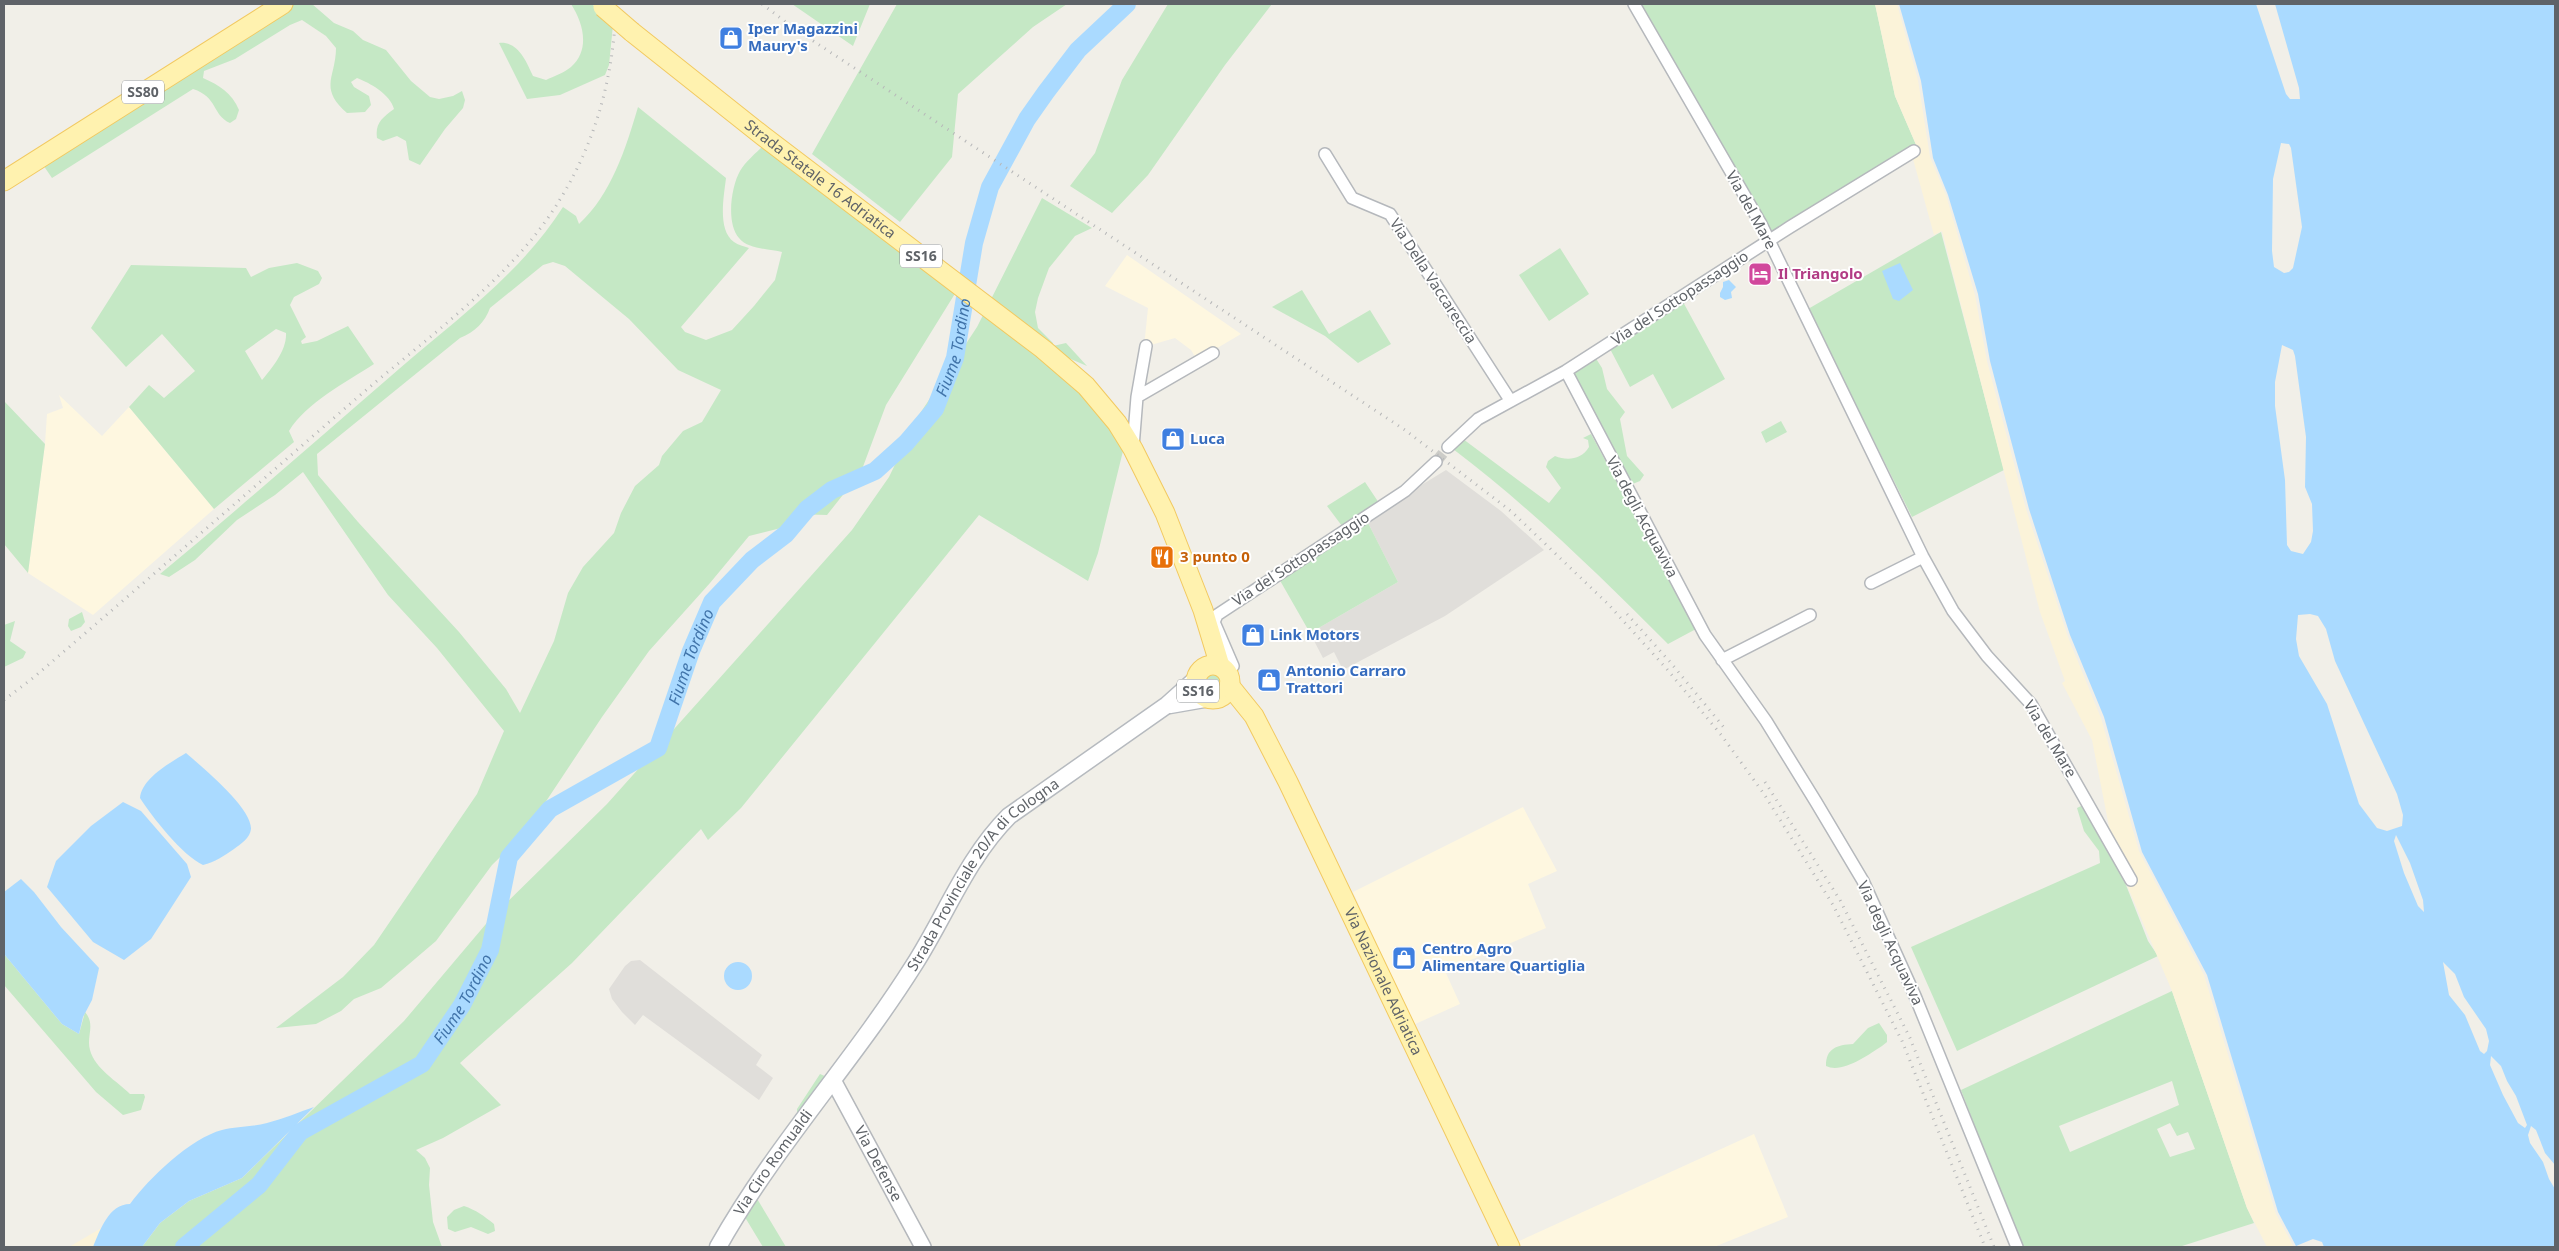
<svg xmlns="http://www.w3.org/2000/svg" width="2559" height="1251" font-family="'Noto Sans',sans-serif">
<rect width="100%" height="100%" fill="#f1efe8"/>
<path fill="#fef7e0" d="M1127,255l114,79 -44,26 -6,-10 -16,-12 -31,9 4,-39 -43,-22z
M59,395l43,41 27,-29 85,102 -121,106 -65,-42 17,-129 2,-30 16,-6z
M1523,807l34,64 -29,13 18,44 -101,43 15,33 -47,21 -60,-133z
M1754,1134l34,83 -74,30h-194l-3,-5z"/>
<path fill="#e0deda" d="M1446,470l55,41 43,39 -99,66 -102,54 -9,-18 -11,6 -13,-25 88,-51 -32,-63z
M640,960l122,95 -6,10 17,13 -14,22 -116,-85 -8,10 -13,-13 -10,-13 -3,-10 16,-23 6,-5z"/>
<path fill="#c5e8c5" fill-rule="evenodd" d="M284,4h28l22,19 19,8 10,9 23,10 25,31 19,16 9,2 14,-3 9,-5 3,9 -2,8 -18,21 -25,36 -11,-5 -3,-19 -9,-5 -14,5 -6,-3c-2,-15 5,-20 17,-29 -4,-15 -24,-26 -37,-31l-6,4 3,5 15,9 2,9 -6,7 -18,1c-29,-25 -11,-36 -11,-65l-10,-12 -24,-16 -12,5 -55,34 -31,12 -1,7c16,7 29,15 36,32l-3,9 -6,4c-18,-8 -12,-26 -37,-34l-141,89 -13,-19z
M571,4h21l21,21 -4,40 -4,10 -45,20 -33,4 -28,-56c19,-2 27,18 34,33l13,4c8,-4 18,-7 25,-13 19,-17 13,-43 0,-63z
M792,4h78l-17,42z
M897,4h170l-34,23 -75,67 -6,63 -52,65 -88,-68z
M1168,4h104l-47,61 -77,110 -36,38 -42,-27 25,-33 27,-73z
M1637,4h238l20,92 22,51 -147,87z
M638,107l88,71c-2,18 -9,52 8,64 4,3 10,4 15,6l-68,79 4,5 21,8 26,-10 22,-24 21,-26 7,-28c-12,-3 -35,-3 -43,-14 -13,-15 -8,-51 1,-67 5,-9 16,-18 24,-26l192,147 -70,113 -25,67 -34,43 -35,-1 -11,14 -32,8 -39,47 -61,68 -47,66 -77,116 -33,32 -56,76 -55,47 -27,11 -13,12 -25,13 -40,4 67,-51 31,-32 103,-151 27,-63 -67,-83 -49,-53 -85,-123 -28,23 -38,25 -42,40 -26,17 -9,-3c81,-67 159,-136 239,-205 57,-49 123,-97 164,-162l13,9 3,8c32,-29 47,-76 59,-117zM553,262l12,4 64,53 49,51 43,20 -19,32 -19,9 -21,25 -3,9 -24,21 -14,27 -7,20 -31,34 -15,26 -14,48 -34,72 -14,-24 -47,-57 -101,-110 -40,-47 -1,-21 143,-116c15,-6 25,-16 30,-30l53,-43z
M1042,198l50,30 -17,8 -26,32 -11,30 -3,14 3,16 15,15v3l13,-3 21,23 -21,-9 24,44 18,22 15,28 -25,102 -10,28 -109,-66 -238,293 -33,32 -7,-11 -129,134 -112,100 41,42 -58,33 -27,12 9,8 5,10 -1,17 4,37 9,25h-300l18,-24 29,-22 53,-23 162,-157 87,-103 116,-114 245,-274 37,-53 30,-62 58,-88z
M1941,232l63,238 -92,47 -104,-208z
M1560,248l29,46 -40,27 -30,-46z
M297,263l21,8 4,7 -3,6 -25,13 -4,8 16,32 -5,4 1,3 15,-3 31,-15 26,38c-28,18 -68,39 -85,67l5,11 -80,67 -85,-102 20,-22 15,13 31,-27 -33,-37 -36,33 -35,-39 40,-63 115,3 5,9 18,-9zM276,329l10,4c1,17 -14,35 -24,47l-17,-29z
M1302,290l27,44 41,-24 21,34 -33,19 -33,-27 -53,-29z
M1682,300l43,79 -53,30 -19,-35 -23,13 -21,-40z
M1595,357l7,11 5,21 18,23 -5,7 7,37 17,19 -4,6 -10,4 -59,-111z
M4,401l41,43 -17,129 -24,-29z
M1781,421l6,11 -21,11 -5,-11z
M1591,434l105,195 -28,15c-69,-69 -137,-136 -215,-195l10,-10 86,64 12,-15 -15,-21 2,-6 7,-5c12,5 26,4 34,-9l-1,-7 -5,-2z
M1365,482l14,21 -37,23 -15,-20z
M1366,519l32,63 -88,51 -32,-56z
M82,612l3,10 -4,5 -10,4 -3,-5 1,-7z
M15,621l-5,20 16,11 -3,6 -19,9v-42z
M1199 682a13 13 0 1 1 26 0a13 13 0 1 1-26 0Z
M2087,803l28,54 33,84 10,15 -201,95 -46,-104 189,-84 -1,-12 -15,-20 -7,-23z
M4,954l58,70 17,10 6,-22c11,13 1,24 5,38 5,19 27,31 40,44h14l1,3 -4,13 -18,5 -27,-23 -92,-107z
M2172,991l75,217 7,15 -75,24h-158l-60,-157zM2172,1081l7,24 -109,47 -11,-26zM2170,1123l7,13 11,-4 7,17 -25,8 -13,-28z
M1879,1023l8,12v7l-5,4c-14,9 -40,28 -56,20 0,-18 11,-21 27,-22l15,-16z
M820,1074l7,3 -27,38 -3,-1v-5z
M756,1197l30,50h-23l-20,-33z
M464,1206c12,4 20,10 30,18l1,7 -7,3 -17,-7 -16,5 -7,-3 -1,-12 7,-7z"/>
<path fill="#fbf3d9" d="M1875,4h22l21,76 12,77 16,38 29,100 12,66 39,148 42,128 33,81 38,133 65,124 72,239 18,33h-27l-20,-39 -75,-217 -57,-134 -23,-117 -30,-57 3,-2 -25,-69 -98,-381 -8,4 -21,-76 4,-12 -22,-51z
M103,1227l-10,20h-24z"/>
<path fill="#aadaff" d="M1899,4h656v1243h-231l-2,-5 -9,-3 -17,7 -18,-34 -71,-237 -65,-123 -38,-135 -34,-82 -41,-126 -39,-148 -12,-67 -30,-99 -15,-37 -12,-77z
M1900,263l13,27 -14,11 -6,-2 -11,-28z
M1729,280l7,7 -5,5 1,6 -7,2 -5,-3v-4l3,-6v-5z
M186,753c16,14 66,55 65,76 -1,9 -10,15 -17,20 -10,7 -19,13 -31,16 -21,-10 -50,-47 -63,-67 2,-20 30,-35 46,-45z
M123,802l18,9 46,53 4,13 -40,62 -27,21 -31,-18 -46,-55 9,-26 35,-35z
M21,879l13,13 27,35 38,41 -7,32 -9,17 -4,17 -17,-10 -58,-70v-62z
M724 976a14 14 0 1 1 28 0a14 14 0 1 1-28 0Z
M314,1107l-72,71 -53,23 -29,22 -18,24h-49c7,-17 16,-43 37,-43 19,-26 61,-66 92,-74 14,-4 30,-3 45,-7 16,-4 32,-11 47,-16z"/>
<path fill="#f1efe8" d="M2256,4h19l24,84 1,11h-10l-4,-5z
M2281,143l8,1 2,4 11,79 -9,41 -4,4 -5,1 -10,-6 -2,-16 1,-72z
M2282,345l11,5 2,6 11,81 -1,50 7,17 1,27 -2,11 -8,12 -12,-3 -4,-6 -2,-65 -10,-74v-24z
M2310,614l8,2 8,13 9,32 62,133 6,21 -1,11 -15,5 -10,-3 -18,-24 -32,-100 -28,-48 -3,-17 2,-24z
M2396,835l14,28 13,37 1,12 -6,-6 -14,-33 -10,-32z
M2443,962l12,12 9,23 22,32 3,12 -2,10 -3,3 -4,-3 -15,-36 -16,-20z
M2491,1056l10,10 6,15 9,15 11,29 -2,3 -7,-5 -15,-28 -13,-30z
M2531,1126l5,4 9,23 10,12v24l-6,-10 -6,-17 -13,-19 -2,-8z"/>
<g fill="none" stroke-linecap="round" stroke-linejoin="round">
<path stroke="#aadaff" stroke-width="18" id="s1" d="M184,1247l75,-62 41,-53 122,-68 40,-59 28,-55 19,-93 41,-48 108,-61 33,-97 21,-49 40,-42 34,-26 21,-25 25,-19 43,-19 31,-28 29,-34 20,-51 19,-115 16,-56 37,-68 19,-27 32,-42 49,-46"/>
<path stroke="#ccccc8" stroke-width="11" stroke-dasharray="11 5.5" stroke-linecap="butt" d="M1436,462l12,-15"/>
<g stroke="#b5b8bc" stroke-width="14">
<path id="minor" d="M1634,4l127,220 162,333 30,54 34,45 44,48 100,176
M1325,154l27,44 38,16 120,186
M1566,371l139,264 61,86 50,81 47,79 52,115 102,251
M1137,397l9,-51
M1133,447l4,-50 76,-44
M1448,447l30,-28 88,-48 224,-144 124,-76
M1871,583l52,-26
M1722,660l88,-45
M1227,672l6,-6 -19,-44 3,-7 188,-124 31,-29"/>
</g>
<g stroke="#b5b8bc" stroke-width="18">
<g id="tertiary">
<path id="s2" d="M833,1080l90,167"/>
</g>
</g>
<g stroke="#b6babf" stroke-width="19">
<g id="secondary">
<path d="M1170,705l40,-7"/>
<path id="s3" d="M718,1247c56,-100 135,-185 196,-282 32,-50 53,-107 95,-149l158,-111 29,-26"/>
</g>
</g>
<g stroke="#f2c960" stroke-width="21">
<g id="primary">
<path id="s4" d="M632,32l131,104 280,213 43,37 31,37 16,26 32,64 38,97 17,56"/>
<path d="M4,181l279,-177"/>
<circle cx="1213" cy="682" r="17"/>
<path id="s5" d="M1229,685l25,31 34,66 222,465"/>
</g>
</g>
<use href="#minor" stroke="#fff" stroke-width="11"/>
<use href="#tertiary" stroke="#fff" stroke-width="15"/>
<use href="#secondary" stroke="#fff" stroke-width="16"/>
<use href="#primary" stroke="#fff2af" stroke-width="19"/>
<path stroke="#b6b7b8" stroke-width="3" stroke-dasharray="1 6" stroke-linecap="butt" d="M762,4l33,25 610,401 107,82 96,92 58,64 56,68 42,58 69,111 69,136 83,206
M1627,614l44,49 55,67
M4,700l29,-22c111,-95 221,-191 332,-287 65,-55 150,-117 194,-190 38,-61 55,-127 57,-197
M1765,782l75,118 70,138 84,209"/>
<g stroke="#f2c960" stroke-width="21" stroke-linecap="butt">
<path id="primary-bridge" d="M603,7l29,25"/>
</g>
<use href="#primary-bridge" stroke="#fff2af" stroke-width="19"/>
</g>
<defs>
<g id="shop-square" transform="scale(1.25)"><rect x="-9" y="-9" width="18" height="18" rx="4" fill="#3f7fe0" stroke="#fff"/><path d="M-5-2.5h2.3a2.7 3.5 0 0 1 5.4 0H5L5.5 6h-11ZM-1.5-2.5h3a1.5 2.3 0 0 0-3 0Z" fill="#fff"/></g>
<g id="hotel-square" transform="scale(1.25)"><rect x="-9" y="-9" width="18" height="18" rx="4" fill="#d1479c" stroke="#fff"/><path d="M-6-4.5h1.5V1H6V5H4.5V3h-9V5H-6ZM-4 0a1.8 1.8 0 1 1 3.6 0ZM.5 0V-2.5h3Q6-2.5 6 0Z" fill="#fff"/></g>
<g id="restaurant-square" transform="scale(1.25)"><rect x="-9" y="-9" width="18" height="18" rx="4" fill="#e8710a" stroke="#fff"/><path d="M-5-6h1v4h1v-4h1v4h1v-4h1v5L-1.5 .5V6h-2V.5L-5-1ZM5-6V6H3V1.5H1.5Q1.5-4 5-6Z" fill="#fff"/></g>
</defs>
<g fill-rule="evenodd">
<use href="#shop-square" x="731" y="38"/>
<use href="#hotel-square" x="1760" y="274"/>
<use href="#shop-square" x="1173" y="439"/>
<use href="#restaurant-square" x="1162" y="557"/>
<use href="#shop-square" x="1253" y="635"/>
<use href="#shop-square" x="1269" y="680"/>
<use href="#shop-square" x="1404" y="958"/>
</g>
<g text-anchor="middle" stroke-width="4" stroke-linejoin="round" paint-order="stroke">
<g fill="#fff" stroke="#8f9295" stroke-width="1">
<rect x="122" y="80.5" width="42" height="23" rx="4"/>
<rect x="900" y="244.5" width="42" height="23" rx="4"/>
<rect x="1177" y="679.5" width="42" height="23" rx="4"/>
</g>
<g font-size="14" font-weight="bold" fill="#5f6368">
<text x="143" y="97">SS80</text>
<text x="921" y="261">SS16</text>
<text x="1198" y="696">SS16</text>
</g>
<g font-size="15" font-weight="bold" fill="#366cbe" stroke="#fff" text-anchor="start">
<text x="748" y="34">Iper Magazzini<tspan x="748" dy="17">Maury's</tspan></text>
<text x="1190" y="444">Luca</text>
<text x="1270" y="640">Link Motors</text>
<text x="1286" y="676">Antonio Carraro<tspan x="1286" dy="17">Trattori</tspan></text>
<text x="1422" y="954">Centro Agro<tspan x="1422" dy="17">Alimentare Quartiglia</tspan></text>
</g>
<g font-size="15" fill="#5f6368" stroke="#fff">
<text dy="5" stroke="none"><textPath href="#s4" startOffset="239">Strada Statale 16 Adriatica</textPath></text>
<text transform="translate(1751 210) rotate(61)" y="5">Via del Mare</text>
<text transform="translate(1433 281) rotate(57)" y="5">Via Della Vaccareccia</text>
<text transform="translate(1680 298) rotate(-33)" y="5">Via del Sottopassaggio</text>
<text transform="translate(1642 517) rotate(62)" y="5">Via degli Acquaviva</text>
<text transform="translate(1301 559) rotate(-33)" y="5">Via del Sottopassaggio</text>
<text transform="translate(2050 739) rotate(59)" y="5">Via del Mare</text>
<text dy="5" stroke="none"><textPath href="#s3" startOffset="459">Strada Provinciale 20/A di Cologna</textPath></text>
<text transform="translate(1890 943) rotate(65)" y="5">Via degli Acquaviva</text>
<text dy="5" stroke="none"><textPath href="#s5" startOffset="335">Via Nazionale Adriatica</textPath></text>
<text dy="5" stroke="none"><textPath href="#s3" startOffset="101">Via Ciro Romualdi</textPath></text>
<text dy="5" stroke="none"><textPath href="#s2" startOffset="95">Via Defense</textPath></text>
</g>
<g font-size="15" font-weight="bold" fill="#b23c85" stroke="#fff" text-anchor="start">
<text x="1778" y="279">Il Triangolo</text>
</g>
<g font-size="15" font-weight="bold" fill="#c56008" stroke="#fff" text-anchor="start">
<text x="1180" y="562">3 punto 0</text>
</g>
<g font-size="16" font-style="italic" fill="#4174aa" stroke="#fff">
<text dy="6" stroke="none"><textPath href="#s1" startOffset="1238">Fiume Tordino</textPath></text>
<text dy="6" stroke="none"><textPath href="#s1" startOffset="816">Fiume Tordino</textPath></text>
<text dy="6" stroke="none"><textPath href="#s1" startOffset="381">Fiume Tordino</textPath></text>
</g>
</g>
<rect width="2559" height="1251" fill="none" stroke="#5f6368" stroke-width="10"/>
</svg>
